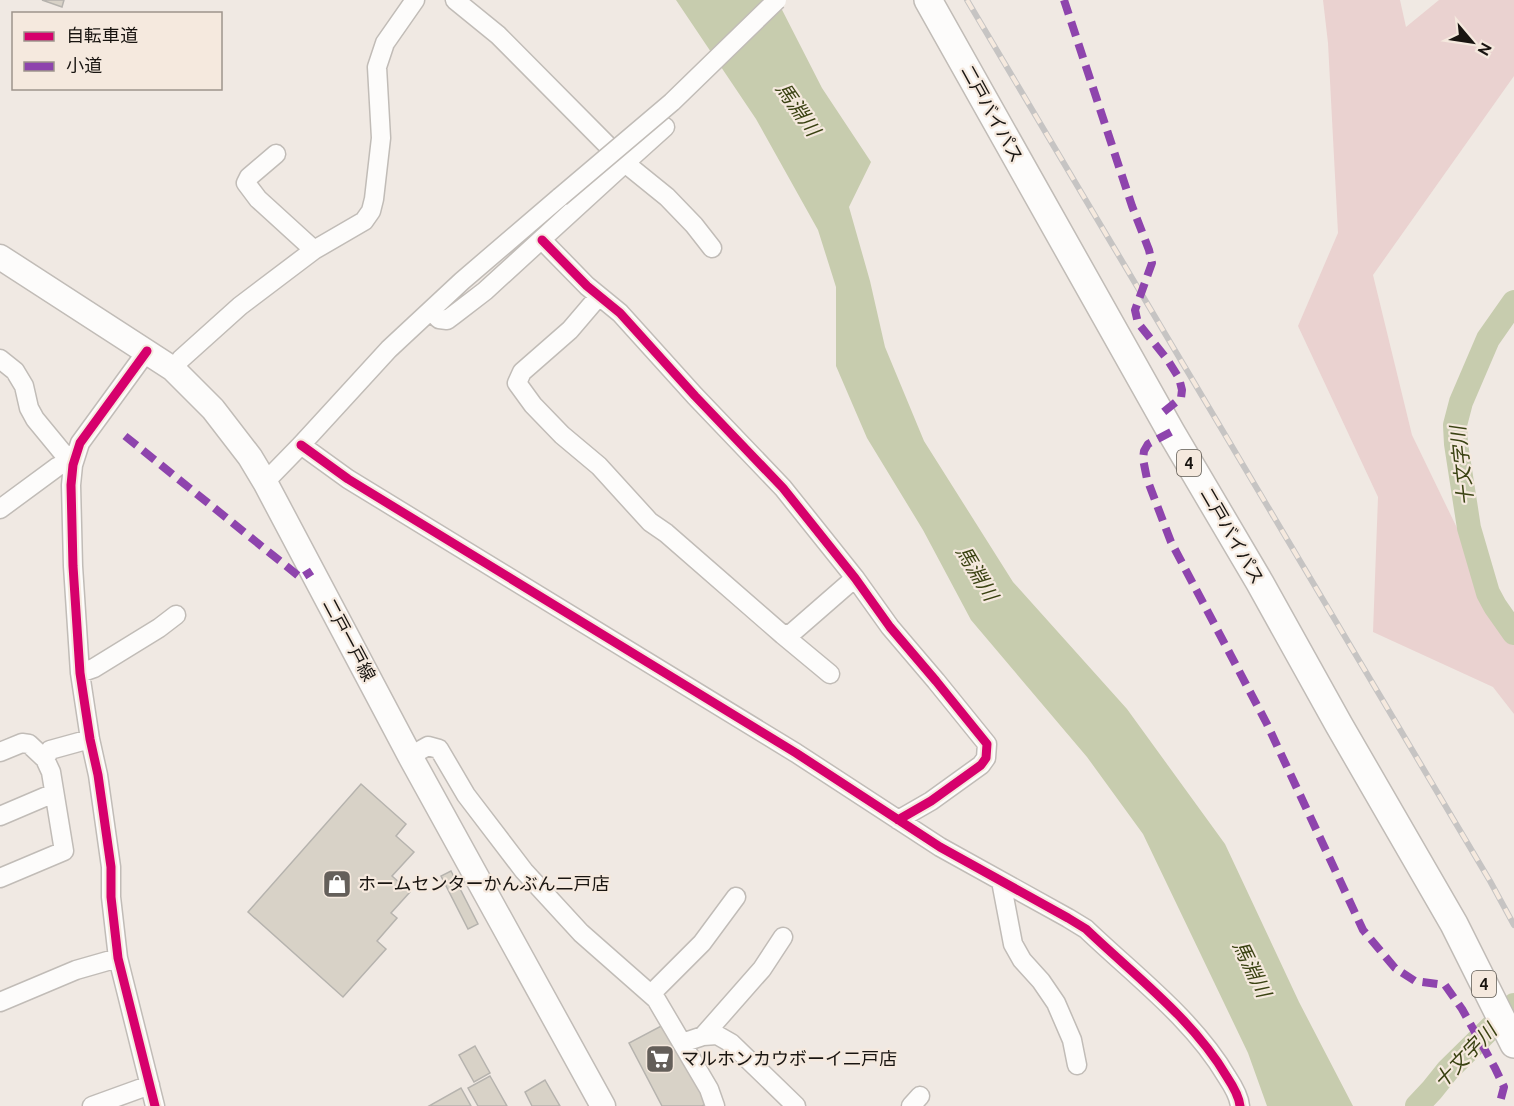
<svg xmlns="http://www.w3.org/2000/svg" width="1514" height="1106" font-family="Ubuntu,'Noto Sans JP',sans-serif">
<rect width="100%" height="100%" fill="#f0e9e3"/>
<path fill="#ead2d0" d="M1323,0h77l6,27 33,-27h75v76l-141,199 39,160 76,157 26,26v96l-21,-27 -120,-55 5,-135 -80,-171 40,-93 -10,-190z"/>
<path fill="#c7ccae" d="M676,0h101l45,88 49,74 -22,45 21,74 15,66 39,94 89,141 114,127 98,135 74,158 54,104h-86l-19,-53 -105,-219 -56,-77 -116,-137 -48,-90 -56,-92 -31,-72v-79l-18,-57 -62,-111z"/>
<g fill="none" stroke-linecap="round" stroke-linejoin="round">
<path stroke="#c7ccae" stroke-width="24" d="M1514,302l-26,37 -27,63 -6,23 1,19 13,84 19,65 7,13 19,27
M1417,1106l15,-16 16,-20 66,-65"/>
</g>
<path fill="#d8d2c7" stroke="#b6b3ae" stroke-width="1.5" d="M42,0h22l-2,7z
M361,784l45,40 -10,12 18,16 -22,24 18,16 -19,21 6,5 -20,23 9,8 -43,48 -95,-85z
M451,871l27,53 -10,5 -27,-53z
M665,1024l43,79 -6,3h-40l-33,-63z
M475,1046l15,27 -16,9 -15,-27z
M490,1076l17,30h-29l-10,-18z
M545,1080l15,26h-28l-7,-14z
M461,1088l10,18h-42z"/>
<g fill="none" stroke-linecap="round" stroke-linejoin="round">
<g stroke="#c1bcb7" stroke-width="21">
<path id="minor" d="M665,127l-40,36 42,34 27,28 18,23
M276,154l-27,23 -3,6 12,16 56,51
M542,240l45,46 33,27 75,83 88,92 72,90 35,49 46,54 51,63 -1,14 -5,7 -50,36 -33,19
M599,296l-29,34 -48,42 -5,11 16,22 29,30 37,31 51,56 16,11 117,102 10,-3 62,-54
M431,311l8,8 8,1 8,-6 30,-23 140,-128 -127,-128 -43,-35
M147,351l-67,92 -7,22 -2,20 2,81 7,107 10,66 8,36 13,92v30l7,61 37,148
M0,359l15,12 9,15 5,22 6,11 28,34 12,5
M173,369l8,-10 59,-53 74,-56 50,-29 7,-10 3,-12 7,-61 -4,-71 8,-24 30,-43
M301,445l47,34 448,274 144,94 128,71 18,11c48,46 107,90 141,148 6,9 12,19 13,29
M265,482l36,-37 88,-96 73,-68 98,-84
M0,509l57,-42 18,-9
M783,635l47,39
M80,673l14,-5 65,-40 17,-13
M0,752l22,-9 7,1 16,15
M410,756l18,-10 11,3 27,46 58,76 57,62 75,66 53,90 6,17
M0,816l54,-23
M0,878l64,-27 -13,-79 -6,-13 5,-9 40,-11
M1001,881l12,63 9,16 19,21 15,22 16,37 5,25
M651,994l51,-51 34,-46
M0,1002l76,-32 42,-12
M703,1036l59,-67 21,-32
M682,1043l21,-7 14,-1 14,8 65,63
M92,1106l58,-21
M911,1106l9,-10"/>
</g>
<g stroke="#c1bcb7" stroke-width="27">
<path id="major" d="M0,257l173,112 40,40 37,48 15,25 145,274 193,350"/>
</g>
<g stroke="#c1bcb7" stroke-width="30">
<path id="highway" d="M928,0l243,432 89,151 79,142 115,199 60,120"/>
</g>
<use href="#minor" stroke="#fdfcfb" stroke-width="18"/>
<use href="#major" stroke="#fdfcfb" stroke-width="24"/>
<use href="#highway" stroke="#fdfcfb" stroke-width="27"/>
<g stroke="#c6c4c3" stroke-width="6">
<path id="rail" d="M967,0l523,881 24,44"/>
</g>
<use href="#rail" stroke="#f5e9de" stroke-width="4" stroke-dasharray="11" stroke-linecap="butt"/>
<g stroke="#c1bcb7" stroke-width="21" stroke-linecap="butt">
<path id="minor-bridge" d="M560,197l112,-95 105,-102"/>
</g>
<use href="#minor-bridge" stroke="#fdfcfb" stroke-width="18"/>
<path stroke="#8e44ad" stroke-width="8" stroke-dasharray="15 8" stroke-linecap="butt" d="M1064,0l68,206 17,44 3,13 -17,47 3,13 29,36 12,19 3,12 -1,8 -20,16
M1171,432l-23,12 -4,7 -1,8 4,20 24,63 96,182 96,206 32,38 20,13 30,4 17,24 33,59 9,19 -5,19
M125,436l176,142 11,-7"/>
<g stroke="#f5e9de" stroke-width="13">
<path id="cycleway" d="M542,240l45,46 33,27 75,83 88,92 72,90 35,49 46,54 51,63 -1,14 -5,7 -50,36 -33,19
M147,351l-67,92 -7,22 -2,20 2,81 7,107 10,66 8,36 13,92v30l7,61 37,148
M301,445l47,34 448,274 144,94 128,71 18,11c48,46 107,90 141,148 6,9 12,19 13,29"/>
</g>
<use href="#cycleway" stroke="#d6006c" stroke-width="9"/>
</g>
<defs>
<g id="shop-square" transform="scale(1.5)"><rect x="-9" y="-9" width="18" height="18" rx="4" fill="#645f5a" stroke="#f5e9de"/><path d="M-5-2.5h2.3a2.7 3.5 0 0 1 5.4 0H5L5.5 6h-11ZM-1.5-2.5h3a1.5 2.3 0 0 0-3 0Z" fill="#fff"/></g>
<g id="supermarket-square" transform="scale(1.5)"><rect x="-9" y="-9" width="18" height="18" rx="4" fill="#645f5a" stroke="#f5e9de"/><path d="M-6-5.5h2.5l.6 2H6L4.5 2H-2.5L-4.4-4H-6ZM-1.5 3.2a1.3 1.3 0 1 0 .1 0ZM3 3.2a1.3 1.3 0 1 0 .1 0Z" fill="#fff"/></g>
</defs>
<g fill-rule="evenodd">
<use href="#shop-square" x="337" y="884"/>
<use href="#supermarket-square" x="660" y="1059"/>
</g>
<g text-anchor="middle" stroke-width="4.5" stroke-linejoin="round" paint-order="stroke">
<g fill="#f5e9de" stroke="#5b554e" stroke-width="1.5">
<rect x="1177" y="450" width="24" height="26" rx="4.5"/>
<rect x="1472" y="971" width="24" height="26" rx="4.5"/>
</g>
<g font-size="16" font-weight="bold" fill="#191511">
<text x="1189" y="469">4</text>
<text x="1484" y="990">4</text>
</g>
<g font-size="18" fill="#191511" stroke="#f5e9de">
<text transform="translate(992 114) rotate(61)" y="6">二戸バイパス</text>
<text transform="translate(1232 536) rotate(60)" y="6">二戸バイパス</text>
<text transform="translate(349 640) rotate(62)" y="6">二戸一戸線</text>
</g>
<g font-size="18" fill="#191511" stroke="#f5e9de" text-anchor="start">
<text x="358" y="890">ホームセンターかんぶん二戸店</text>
<text x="681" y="1065">マルホンカウボーイ二戸店</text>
</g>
<g font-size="20" font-style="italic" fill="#3a4212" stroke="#f5e9de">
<text transform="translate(798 109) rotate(55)" y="7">馬淵川</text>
<text transform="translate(1462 466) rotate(-96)" y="7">十文字川</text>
<text transform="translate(977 573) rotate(59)" y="7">馬淵川</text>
<text transform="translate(1252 969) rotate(64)" y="7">馬淵川</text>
<text transform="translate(1465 1056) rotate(-46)" y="7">十文字川</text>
</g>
</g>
<rect x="12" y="12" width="210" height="78" fill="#f5e9de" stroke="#9d948c" stroke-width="1.5"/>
<rect x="24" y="32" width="30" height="9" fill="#d6006c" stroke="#9d948c" stroke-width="1.5"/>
<text x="66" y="42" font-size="18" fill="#191511">自転車道</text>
<rect x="24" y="62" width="30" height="9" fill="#8e44ad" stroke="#9d948c" stroke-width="1.5"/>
<text x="66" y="72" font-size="18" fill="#191511">小道</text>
<g transform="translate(1472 42) rotate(119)" stroke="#f5e9de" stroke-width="4.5" paint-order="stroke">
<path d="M0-4.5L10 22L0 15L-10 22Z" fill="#191511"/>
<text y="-9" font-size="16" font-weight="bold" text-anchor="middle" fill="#191511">N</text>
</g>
</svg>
